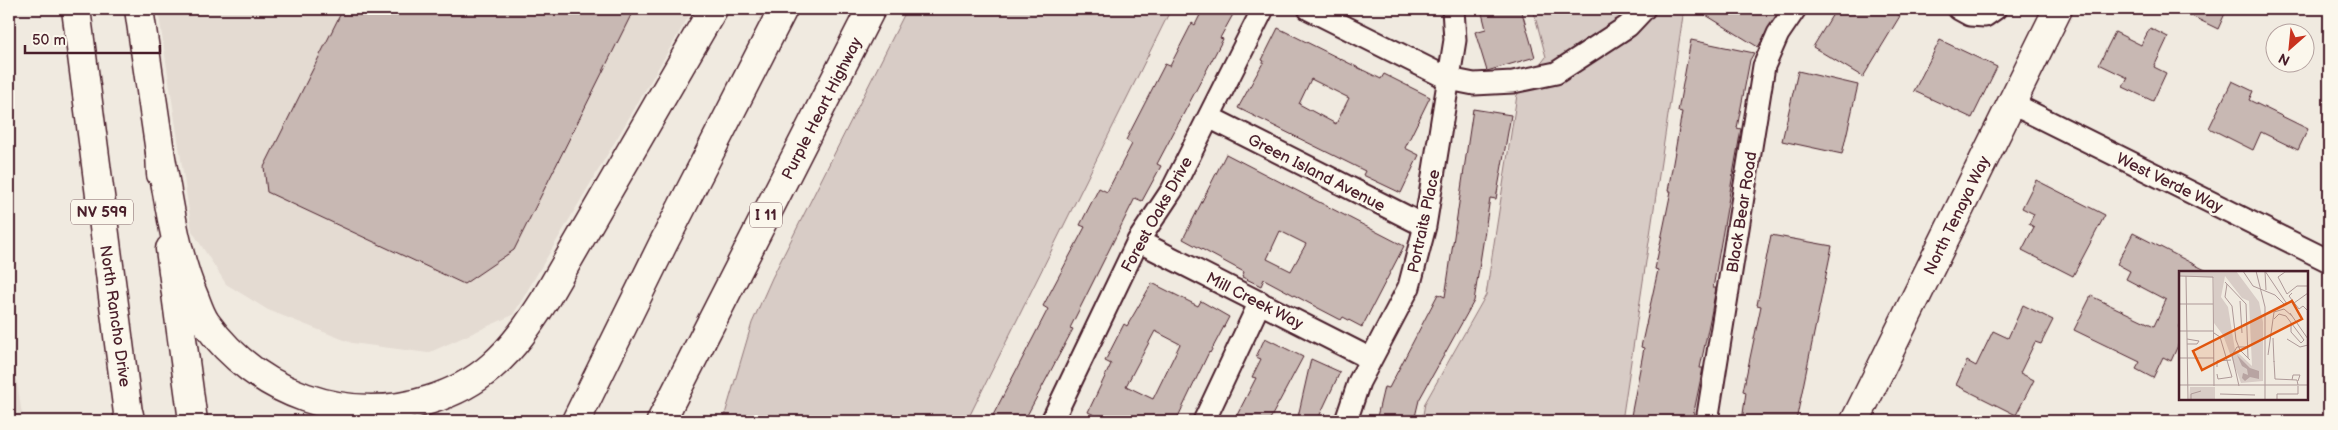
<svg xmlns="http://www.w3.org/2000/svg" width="2338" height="430" font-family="'Balsamiq Sans',sans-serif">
<rect width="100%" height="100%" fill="#f0eae0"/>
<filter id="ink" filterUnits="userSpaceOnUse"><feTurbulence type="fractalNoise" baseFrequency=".02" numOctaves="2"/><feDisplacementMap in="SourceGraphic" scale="10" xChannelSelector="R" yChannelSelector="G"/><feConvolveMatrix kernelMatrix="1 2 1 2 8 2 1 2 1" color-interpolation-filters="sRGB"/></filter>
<g filter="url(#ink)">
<path fill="#e4dbd2" d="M158,9h535l-180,306 -85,38 -76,-10 -84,-33 -42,-26 -34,-53z
M9,331l14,90h-14z"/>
<path fill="#d8ccc6" stroke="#917678" d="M907,9h264l-204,412h-244l29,-98 20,-45z
M1533,9h151l-62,412h-200l3,-18 61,-108 31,-200 29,-38z"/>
<path fill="#c8b8b3" stroke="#4a1f2b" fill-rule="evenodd" d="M343,9h291l-120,241 -50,34 -197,-92 -3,-25z
M1203,9h33l-16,29 3,1 -66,125 4,2 -19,35 -7,-3 -65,130 3,1 -49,92h-34l58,-112 -5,-3 42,-79 -5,-2 19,-37 8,4 25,-48 -6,-4 39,-76 5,2 22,-43 3,2z
M1481,9h40l14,48 -48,14 -12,-39 11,-3z
M1696,9h84l-22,38z
M1836,9h51l13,7 -37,61 -50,-30z
M2177,9h50l-9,20z
M1278,28l103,51 3,-5 46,23 -25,51 14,7 -18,38 -38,-18 2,-4 -127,-63 26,-47 -2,-1zM1311,79l38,19 -13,26 -37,-20z
M2150,28l18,9 -14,30 12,6 -13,28 -30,-14 5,-9 -29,-14 16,-32 26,13z
M1691,40l63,13 -4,7 -13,68 4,1 -28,159h3l-5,27 -11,53h3l-11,53h-62l14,-73 -3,-1 17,-77 -3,-1 16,-78h-3l14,-79 -4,-1z
M1940,40l57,27 -25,51 -58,-27z
M1798,71l60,14 -16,69 -60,-13z
M2232,81l21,10 -4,9 59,29 -10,21 -37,-18 -8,18 -44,-22z
M1473,109l38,6 -15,84 -6,-1 -16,103 -55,99 -5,21h-38l8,-34 5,1 49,-94 7,3z
M1226,154l178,92 -42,81 -19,-10 -2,3 -23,-12 -54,-29 -3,7 -19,-9 2,-5 -61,-33zM1280,231l26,13 -15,27 -24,-12z
M2036,180l69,35 -32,61 -51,-26 12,-23 -5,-3 5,-10 -12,-6z
M2133,233l76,39h-29v69l-9,20 -8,-4 -10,21 -17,-9 4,-7 -66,-32 17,-34 63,30 12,-26 -40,-21 4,-8 -13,-7z
M1771,235l61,11 -36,175h-54l4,-29 -3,-1 18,-85 -4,-1z
M1152,283l46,23 3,-5 28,16 -19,36 -1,-1 -33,69h-69l-19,-9 23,-48 -6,-3 19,-37 3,2zM1155,331l25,13 -27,55 -27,-13z
M2023,305l30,15 -12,24 -6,-2 -15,31 14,7 -18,35 -60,-30 11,-24 9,5 17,-35 15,7z
M1265,338l38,19 -34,64h-35l22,-43 -4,-1 9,-18 -5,-2z
M1311,359l29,13 -23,49h-20z"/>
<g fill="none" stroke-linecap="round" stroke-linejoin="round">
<g stroke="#4a1f2b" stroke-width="25">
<path id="street" d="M1309,9l140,70 25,5 39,-2 43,-9 72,-47 16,-17
M1959,9l11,6 15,1 10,-7
M2011,103l318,158
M1209,117l216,109
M1138,241l233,118
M1052,421l86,-180 34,-51 91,-181
M1204,421l56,-119
M1346,421l13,-39 50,-95 16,-61 30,-186 -2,-31
M1707,421l57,-355 14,-32 17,-25"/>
</g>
<g stroke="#4a1f2b" stroke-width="31">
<path id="secondary" d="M1855,421l203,-412"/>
</g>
<g stroke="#4a1f2b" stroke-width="31">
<path id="primary" d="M76,9l53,412
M139,9l21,143 1,22
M170,249l23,172"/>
</g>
<g stroke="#4a1f2b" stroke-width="31">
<path id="highway" d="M160,152c9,49 15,101 35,147 3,8 6,17 11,24 50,70 140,103 223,77 23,-7 45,-18 63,-34 22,-19 38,-43 54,-68l167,-289
M129,415l1,6
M576,421l87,-177 120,-235
M661,421l210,-412"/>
</g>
<use href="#street" stroke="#fbf7ec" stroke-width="21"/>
<use href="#secondary" stroke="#fbf7ec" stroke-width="28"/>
<use href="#primary" stroke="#fbf7ec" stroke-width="28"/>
<use href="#highway" stroke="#fbf7ec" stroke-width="28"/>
</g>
</g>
<g text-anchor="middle" stroke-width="5" stroke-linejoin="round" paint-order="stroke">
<g fill="#fbf7ec" stroke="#7f6065" stroke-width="1">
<rect x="71" y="199.5" width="62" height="25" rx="4"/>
<rect x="750" y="202.5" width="32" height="25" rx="4"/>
</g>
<g font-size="15" font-weight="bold" fill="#4a1f2b">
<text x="102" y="217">NV 599</text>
<text x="766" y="220">I 11</text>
</g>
<g font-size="16" fill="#4a1f2b" stroke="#fbf7ec">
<text transform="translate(821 108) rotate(-63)" y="6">Purple Heart Highway</text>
<text transform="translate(1317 172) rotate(27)" y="6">Green Island Avenue</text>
<text transform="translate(2170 182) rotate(26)" y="6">West Verde Way</text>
<text transform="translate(1741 212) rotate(-81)" y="6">Black Bear Road</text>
<text transform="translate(1156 214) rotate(-61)" y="6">Forest Oaks Drive</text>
<text transform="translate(1956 215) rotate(-64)" y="6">North Tenaya Way</text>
<text transform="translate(1423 221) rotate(-78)" y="6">Portraits Place</text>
<text transform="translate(1255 300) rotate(27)" y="6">Mill Creek Way</text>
<text transform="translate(116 316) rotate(82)" y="6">North Rancho Drive</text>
</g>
</g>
<g transform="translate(2179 271)">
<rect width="129" height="129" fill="#f0eae0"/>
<path d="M0,0h57l23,31 4,20v59l-22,2 -18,-48 -9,-12v-45l-35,-2zM46,5l17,22 7,3 3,65 -17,-16 -7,-43 -7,-10zM11,116h25v13h-26z" fill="#d8ccc6" fill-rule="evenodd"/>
<path d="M58,84l13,13 9,3v8l-9,-2 -5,4 -3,-3 1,-5 5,2 -1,-6 -5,-3z" fill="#b8a4a2"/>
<path fill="none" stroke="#ae9998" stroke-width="1" d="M64,0l10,15 22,9 9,9M77,0l9,36v93M86,0l22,33M86,1l1,18M129,1h-23l-7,5 9,17 10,-8h11M0,5l34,1 1,109M7,5l2,124M46,11l21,22 2,54M48,13l-2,13 7,9 4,34 4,10 10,10M113,22l-3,3 10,13 4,-3 5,5M61,30l2,32M115,32l14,-10M0,33h34M111,42l18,26M95,48l5,-5 7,2 18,24 -3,3 -10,-11v-9M0,60h35M35,62l6,4 12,40 -14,2 -1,-5M94,67l1,24M8,68l12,2 -2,3h-10M108,68l13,8 8,-2M89,84l6,-43 10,-3 8,7M0,87h35M95,90l1,18M38,96v-6l14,-1M96,108l22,1 1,5M113,109l1,-5h7l-2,6M0,114h129M60,115l-7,-31 5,-8h11M41,123l35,1M12,129v-6l10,-3M98,129v-6h21v-8"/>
<path fill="#e0560e" fill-opacity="0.15" stroke="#e0560e" stroke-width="2.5" d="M113,30l10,18 -100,51 -9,-19z"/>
<rect width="129" height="129" fill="none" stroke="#4a1f2b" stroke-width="2.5"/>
</g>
<rect width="2338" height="430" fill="none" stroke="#fbf7ec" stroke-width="30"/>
<rect x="15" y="15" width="2308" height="400" fill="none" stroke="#4a1f2b" stroke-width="2" filter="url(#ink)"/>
<g transform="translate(2290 48) rotate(207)"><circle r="24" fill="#fbf7ec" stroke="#b4a19f"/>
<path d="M0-4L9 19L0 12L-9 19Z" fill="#c8321e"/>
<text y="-8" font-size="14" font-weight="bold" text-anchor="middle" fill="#4a1f2b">N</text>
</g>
<path d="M25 45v8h135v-8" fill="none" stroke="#4a1f2b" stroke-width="2.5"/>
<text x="32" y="45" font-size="15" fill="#4a1f2b" stroke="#fbf7ec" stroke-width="4" paint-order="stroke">50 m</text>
</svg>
